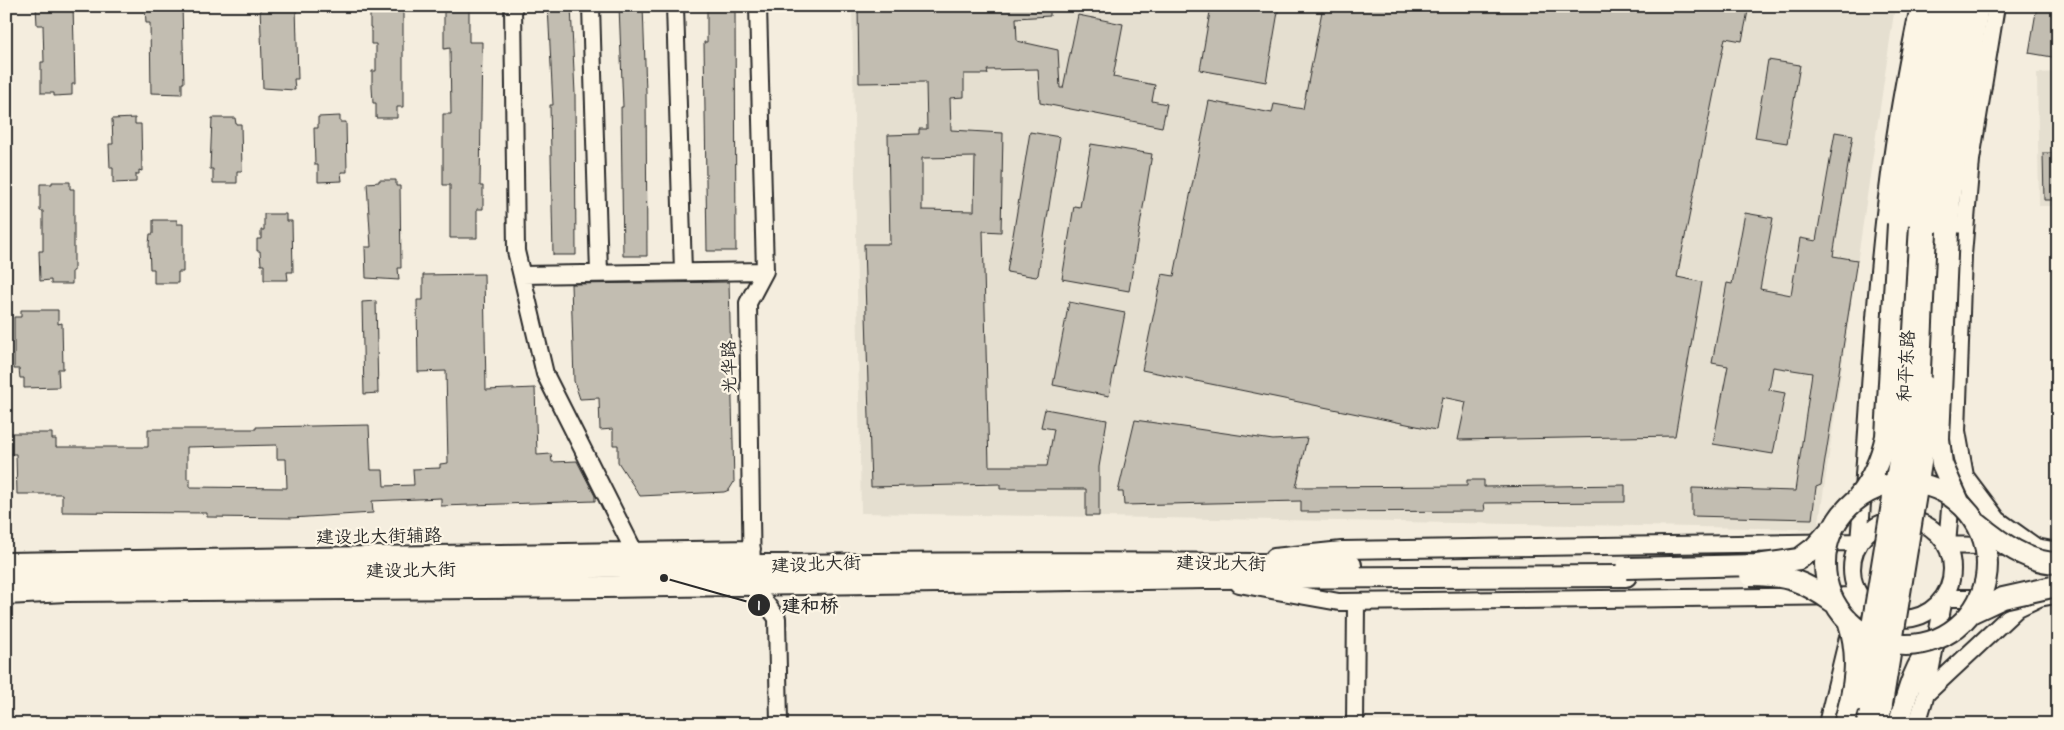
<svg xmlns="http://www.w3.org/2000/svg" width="2064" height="730" font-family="Dekko,'LXGW WenKai TC',sans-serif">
<rect width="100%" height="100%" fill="#f4edde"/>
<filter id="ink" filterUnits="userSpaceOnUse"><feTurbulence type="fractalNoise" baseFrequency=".02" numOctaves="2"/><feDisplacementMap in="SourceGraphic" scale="10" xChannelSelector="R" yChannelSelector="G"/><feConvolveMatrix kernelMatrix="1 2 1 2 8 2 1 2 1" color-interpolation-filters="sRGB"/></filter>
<g filter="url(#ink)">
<path fill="#e5dfd0" d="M852,6h1043l-77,523 -957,-16z
M2058,72v134h-19l-2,-133z"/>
<path fill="#c2bdb1" stroke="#2b2b2b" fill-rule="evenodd" d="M36,6h37l2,78h-3v11l-18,1v-3h-13v-31h3l-1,-37h-6z
M145,6h37l2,77h-2v11l-31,-1 -1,-70h-4z
M260,6h36l2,73h-4l1,11 -32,-2z
M372,6h31v101h-6v11h-21v-15h-3l-1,-16v-16h4v-27h-5v-17h-1v-19h2z
M444,6h25v36h13l-2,144h3v23h-6v29h-27v-53h-7v-71h8l-1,-66 -6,1z
M548,6h23l4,88 1,161h-23l-3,-150h3z
M619,6h24l3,86 1,164h-24l-2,-149h2z
M707,6h28l1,245h-29l-3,-209h3z
M858,6h192v10l-34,2 1,23 41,9 2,38h3l15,-73 45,9 -10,53 42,8 -3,16 15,3 -5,23 -122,-24 -2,-34 -51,1 1,4h-24v23l-14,1 1,32 52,3 -2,99 -18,-1 6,235h58l7,-37 -13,-2 4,-18 62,11 -8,47v49h-13v-27h-86v-5l-129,3 -7,-243h26l-2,-109 31,-1v-5h8l-1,-47 -67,1zM975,157l-1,54 -52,-1v-52z
M1211,6h68l-13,76 -66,-12z
M1323,6h426l-7,35 -17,-3 -48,239 25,5 -27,154 -217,4 8,-38 -24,-5 -6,33 -294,-60 20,-96 12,2 35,-175 63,12 2,-9 29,5z
M2037,6h21v52l-29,-5z
M1768,60l32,5 -13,78 -32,-5z
M340,116v6h6l1,50h-6l1,9 -24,1v-17h-3l-1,-37h4v-11z
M135,118v6h6l1,47 -3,-1v4h-3v8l-23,1v-15h-3l-1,-24h4l-1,-25z
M212,118h23l1,6h5l1,47h-5v12h-24v-14h-3z
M1030,132l30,5 -22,138 -2,2 -29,-5z
M1835,132l18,3 -20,121 24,4 -36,225 -5,2 -4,32 -120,-3v-28l103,3 17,-118 -39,-6 -4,23 16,3 -12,61 -60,-10 15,-78 -16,-3 15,-80 5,1 13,-71 28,5 -13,71 31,6 9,-57 16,3z
M1091,144l61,10 -23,137 -67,-12 12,-73 6,1z
M2043,153h15v47h-14z
M379,180h17v6h4l1,82h-3l1,12 -33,-2 -1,-31h6l-4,-64 12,-1z
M52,182h18v7h4v82h-2v13h-21v-4l-11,1 -1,-30h4v-40h-3v-27h12z
M264,214h22v7h6l1,51h-6l1,8h-24v-15h-3l-1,-14h-3v-12h4v-9h3z
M153,220h24v4h6v48h-5v11h-24v-14h-4l-1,-25 1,-10h3z
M484,274l2,116 49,-2 2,67 14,-1 1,8 25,-1 18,35v5l-154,5v-8l-69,3 1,12 -82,5 -84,-1v-4l-145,-1v-18h-45l-1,-40h-10v-21h46v6h4v8h92v-18h108v-2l113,-2 2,45h12l1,16 30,-1 -1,-16 27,-1v-4l8,-1 -2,-92 -28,1 -1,-72h6v-25zM277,445v14h9l1,29 -97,-1v-8h-3v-32z
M729,282l5,200 -5,8 -5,2 -84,4 -22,-34v-17h-5v-16l-13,1 -1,-32 -19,1 -6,-18 -3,-97z
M376,301l2,92 -14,1 -2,-92z
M1069,302l56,11 -16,83 -56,-11z
M21,310h37v14l4,-1 1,46h-5l1,18 -35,1v-10h-4l-1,-9h-5v-52h7z
M1135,420l138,20 34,-2 -11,49 171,-1v-6h17v7l141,-2v17l-141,1 1,8 -184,1v-11l-177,4 -1,-13h-5z"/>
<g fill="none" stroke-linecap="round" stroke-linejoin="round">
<g stroke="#2b2b2b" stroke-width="20">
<path id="minor" d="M513,6l3,245 29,123 93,185
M591,6l8,267
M675,6l8,266
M758,6l7,265 -17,32 4,282 25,33 2,106
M1996,6l-25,154 -8,95 -6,176 8,45 33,44 38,27 22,4
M522,275l243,-4
M1952,485l-5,60 64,2
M1852 569a50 50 0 1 1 100 0a50 50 0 1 1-100 0Z
M1274,557l68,-7 517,-8c10,-120 14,-241 30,-360 7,-59 18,-117 30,-176
M6,561l746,-12
M1239,584l100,18 519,-6 -31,128
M1926,694l92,-86 21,-10 11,-2
M1355,724l1,-122
M1917,724l9,-30 18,-96h56"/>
</g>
<g stroke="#2b2b2b" stroke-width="24">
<path id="major" d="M1898,224l6,-72 28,-146
M1948,232l2,-37 28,-189
M6,575c449,-5 897,-16 1345,-10
M6,594l60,-3 539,-4 602,-9 419,-2
M1899,724c8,-31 15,-60 37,-84"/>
</g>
<g stroke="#2b2b2b" stroke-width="26">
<path id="highway" d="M1925,387l11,-189 30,-192
M1905,388l11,-192 30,-190
M1856,724l5,-24
M1877,724l4,-20"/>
</g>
<use href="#minor" stroke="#fcf5e5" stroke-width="16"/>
<use href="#major" stroke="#fcf5e5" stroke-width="20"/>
<use href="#highway" stroke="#fcf5e5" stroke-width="22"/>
<g stroke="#2b2b2b" stroke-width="24" stroke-linecap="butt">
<path id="major-bridge" d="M1948,232l-9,207 3,25 17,38
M1825 564a81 81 0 1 1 162 0a81 81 0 1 1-162 0Z
M1858,497c15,-19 23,-38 28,-61l12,-212
M1978,524c22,18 50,39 80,39
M1626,568l131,-3 42,-6 16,-12 16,-18
M1750,575c38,0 53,6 83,27
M1973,612l30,-14 49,-11
M1844,724c11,-37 16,-67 4,-104"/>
</g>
<g stroke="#2b2b2b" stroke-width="26" stroke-linecap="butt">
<path id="highway-bridge" d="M1861,700l39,-239 5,-73
M1881,704l39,-241 5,-76"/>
</g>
<use href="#major-bridge" stroke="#fcf5e5" stroke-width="20"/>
<use href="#highway-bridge" stroke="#fcf5e5" stroke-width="22"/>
</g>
</g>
<g text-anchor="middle" stroke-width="4.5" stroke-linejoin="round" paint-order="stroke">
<g font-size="18" fill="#2b2b2b" stroke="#fcf5e5">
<text transform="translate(1906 366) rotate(-87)" y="6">和平东路</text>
<text transform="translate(729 367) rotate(-91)" y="6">光华路</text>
<text transform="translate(379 536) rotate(-1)" y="6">建设北大街辅路</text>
<text transform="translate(1221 563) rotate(1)" y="6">建设北大街</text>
<text transform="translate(816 564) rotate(-2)" y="6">建设北大街</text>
<text transform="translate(411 570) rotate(-1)" y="6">建设北大街</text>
</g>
</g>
<path fill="none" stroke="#2b2b2b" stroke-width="2" d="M664 578L759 605"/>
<g fill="#2b2b2b" stroke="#fcf5e5" stroke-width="2">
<circle cx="664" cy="578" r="5"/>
<circle cx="759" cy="605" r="12"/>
</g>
<g font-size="15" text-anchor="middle" font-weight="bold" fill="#fff">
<text x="759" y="610">1</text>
</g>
<g font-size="19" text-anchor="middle" font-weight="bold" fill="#2b2b2b" stroke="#fcf5e5" stroke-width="4.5" stroke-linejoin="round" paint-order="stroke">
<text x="810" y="612">建和桥</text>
</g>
<rect width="2064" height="730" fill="none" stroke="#fcf5e5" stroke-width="25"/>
<rect x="12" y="12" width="2039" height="705" fill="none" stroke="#2b2b2b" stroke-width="2" filter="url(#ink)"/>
</svg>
